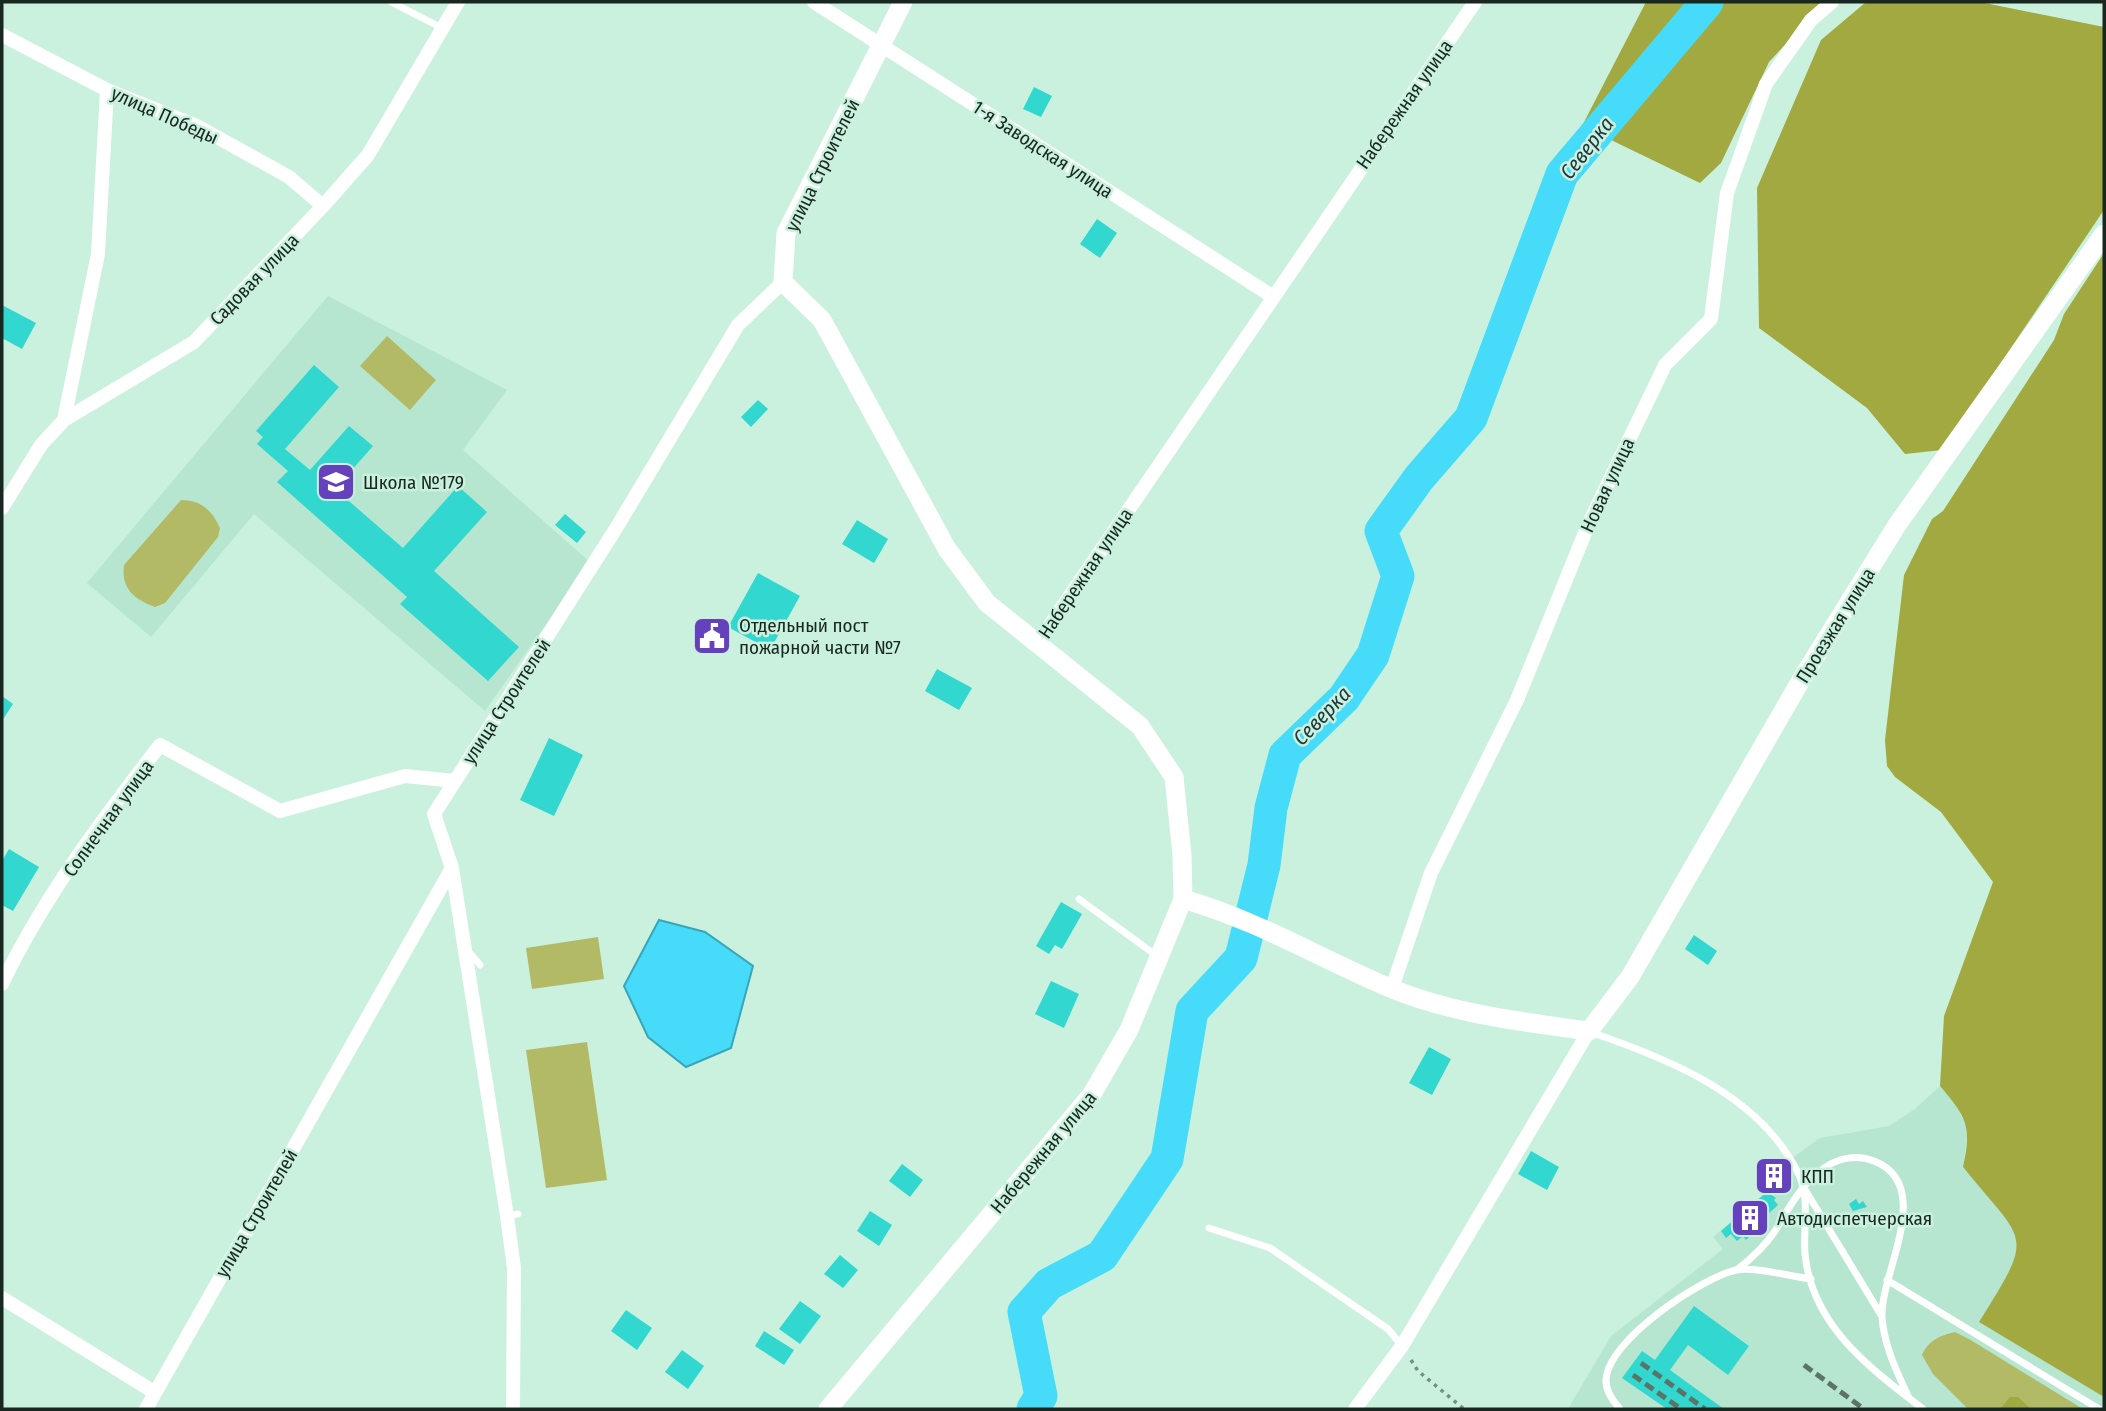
<svg xmlns="http://www.w3.org/2000/svg" width="2106" height="1411" font-family="'Fira Sans Condensed',sans-serif">
<rect width="100%" height="100%" fill="#c9f1dd"/>
<path fill="#b6e6cf" d="M328,296l179,94 -44,60 127,112 -105,149 -231,-197 -103,123 -64,-54z
M1940,1086l17,21 11,22 -5,39 44,48 10,16v20l-4,17 -34,53 125,75v12h-536l43,-73 112,-87 -10,-12 53,-45 -7,-8 18,-15 43,-31 69,-12 26,-17z"/>
<path fill="#b2ba66" d="M387,336l49,44 -26,30 -50,-44z
M181,500c20,0 31,10 39,28l-2,9 -53,66 -10,4c-21,-8 -34,-18 -31,-42z
M598,937l6,42 -72,10 -6,-41z
M587,1042l20,138 -61,8 -20,-138z
M1955,1332l14,7 114,70h-115l-35,-35 -11,-19c7,-15 17,-19 33,-23z"/>
<path fill="#a1a940" d="M1646,2h178l-55,60 -48,101 -21,20 -118,-57z
M1866,2h114l124,25v183l-162,240 -37,4 -38,-46 -108,-80 -2,-140 64,-148z
M2104,253v1144l-125,-75c57,-91 47,-77 -16,-155 9,-41 4,-49 -23,-81l4,-70 49,-134 -52,-70 -46,-35 -8,-11 -2,-26 19,-165 28,-56 11,-8 111,-171 10,-26z
M2010,1397h8l13,12h-31z"/>
<path fill="#47dbfa" stroke="#39a5b9" stroke-width="2" d="M659,920l46,12 48,34 -22,82 -45,19 -38,-30 -24,-51z"/>
<g fill="none" stroke-linecap="round" stroke-linejoin="round">
<path stroke="#47dbfa" stroke-width="33" d="M1033,1409l8,-13 -17,-84 25,-28 53,-28 65,-97 25,-148 49,-53 23,-93 7,-57 14,-53 59,-57 29,-43 25,-79 -17,-45 38,-53 52,-60 91,-244 145,-172"/>
</g>
<path fill="#32d7cf" d="M1034,87l18,9 -11,21 -18,-8z
M1097,219l20,14 -17,25 -20,-14z
M2,305l34,18 -14,26 -20,-11z
M314,365l25,22 -54,62 25,21 39,-44 24,20 -38,43 68,59 55,-62 29,26 -53,59 85,76 -31,34 -88,-77 7,-7 -130,-115 11,-11 -31,-27 6,-7 -7,-6z
M758,400l10,9 -17,18 -10,-10z
M565,514l21,18 -9,11 -22,-18z
M857,520l31,19 -14,24 -32,-19z
M758,573l42,23 -30,54 -42,-23z
M937,669l35,19 -13,22 -34,-19z
M2,696l11,8 -11,17z
M549,738l34,17 -29,61 -34,-16z
M9,849l30,18 -26,44 -11,-6v-44z
M1061,902l21,12 -20,35 -7,-4 -6,9 -13,-8z
M1694,935l23,16 -9,14 -23,-16z
M1051,981l28,13 -15,34 -29,-14z
M1429,1047l22,12 -19,36 -23,-12z
M1531,1151l28,16 -12,23 -29,-16z
M902,1164l21,16 -13,17 -21,-16z
M1777,1169l5,5 -11,9 -5,-5z
M1767,1192l9,6 -2,2 4,5 -30,27 3,3 -5,5 -3,-4 -6,5 -6,-7 -5,4 -5,-7z
M1856,1199l3,5 4,-3 4,6 -14,4 -4,-7z
M870,1211l22,14 -13,21 -22,-15z
M840,1255l18,15 -15,18 -19,-14z
M800,1301l21,15 -21,28 -21,-15z
M1694,1306l55,40 -21,29 -40,-30 -18,25 54,39h-57l-45,-31 20,-27 13,9z
M626,1310l26,18 -15,22 -26,-19z
M764,1331l30,19 -10,15 -29,-19z
M682,1350l22,16 -16,23 -23,-17z"/>
<g fill="none" stroke-linecap="round" stroke-linejoin="round">
<path stroke="#749082" stroke-width="3.5" stroke-dasharray="3.5 5" stroke-linecap="butt" d="M1411,1360l7,11 46,38"/>
<path stroke="#fff" stroke-width="7" d="M391,2l51,26
M1079,899l78,57
M469,952l11,13
M1590,1032c77,26 171,63 209,143 11,23 4,54 6,79 7,72 65,114 118,155
M1804,1188l77,127
M507,1216l11,-2
M1209,1228l61,20 118,81 14,17
M1738,1269c14,-11 27,-23 37,-38 14,-23 26,-47 49,-63 14,-10 33,-14 50,-7 62,24 6,113 8,156 2,29 15,55 27,81
M1887,1280l212,129
M1620,1409c-7,-8 -14,-17 -14,-28 0,-40 95,-103 130,-111 18,-4 56,7 75,9"/>
<path stroke="#fff" stroke-width="14" d="M814,2l458,294
M2,35l105,55 90,36 92,51 34,29
M64,420l34,-166 9,-164
M2,508l39,-63 23,-25 130,-78 129,-136 45,-51 90,-153
M1037,644l438,-642
M2,984c41,-86 100,-164 158,-239l120,66 125,-35 50,5
M1392,988l39,-115 86,-173 72,-177 76,-158 46,-46 16,-126 39,-109 45,-64 21,-18
M2,1298l152,94
M146,1409l306,-541
M513,1409l1,-141 -7,-52 -55,-348 -18,-54 181,-284 123,-205 45,-43
M1355,1409l47,-63 187,-315"/>
<path stroke="#fff" stroke-width="19" d="M1183,899c76,22 136,59 207,89 63,26 132,34 199,43l41,-54 171,-297 96,-155 207,-291
M828,1409l264,-315 37,-64 54,-131 -1,-44 -8,-78 -34,-51 -153,-123 -40,-54 -125,-229 -39,-38 3,-49 117,-231"/>
<path stroke="#5c7468" stroke-width="5" stroke-dasharray="10 5" stroke-linecap="butt" d="M1641,1363l64,46
M1804,1365l60,44
M1633,1375l48,34"/>
</g>
<defs>
<g id="school-square" transform="scale(2.0125)"><rect x="-9" y="-9" width="18" height="18" rx="4" fill="#6542bb" stroke="#c9f1dd"/><path d="M0-5L7-2L0 1L-7-2ZM-4 1L0 2.5L4 1V4Q0 6-4 4Z" fill="#fff"/></g>
<g id="civic-square" transform="scale(2.0125)"><rect x="-9" y="-9" width="18" height="18" rx="4" fill="#6542bb" stroke="#c9f1dd"/><path d="M-.6-6.5H3V-4.5H.6V-3L4-1V1h2V6H-6V1h2V-1L-.6-3ZM-1.2 2.5V6h2.4V2.5Z" fill="#fff"/></g>
<g id="building-square" transform="scale(2.0125)"><rect x="-9" y="-9" width="18" height="18" rx="4" fill="#6542bb" stroke="#c9f1dd"/><path d="M-4-6H4V6H1V3H-1V6H-4ZM-2.5-4.3h1.7v1.8h-1.7ZM.8-4.3h1.7v1.8H.8ZM-2.5-1h1.7V.8h-1.7ZM.8-1h1.7V.8H.8Z" fill="#fff"/></g>
</defs>
<g fill-rule="evenodd">
<use href="#school-square" x="336" y="482"/>
<use href="#civic-square" x="712" y="636"/>
<use href="#building-square" x="1774" y="1176"/>
<use href="#building-square" x="1750" y="1218"/>
</g>
<g text-anchor="middle" stroke-width="5" stroke-linejoin="round" paint-order="stroke">
<g font-size="19" fill="#182720" stroke="#c9f1dd">
<text transform="translate(1404 104) rotate(-55)" y="7">Набережная улица</text>
<text transform="translate(165 115) rotate(24)" y="7">улица Победы</text>
<text transform="translate(1043 149) rotate(33)" y="7">1-я Заводская улица</text>
<text transform="translate(822 165) rotate(-64)" y="7">улица Строителей</text>
<text transform="translate(254 279) rotate(-46)" y="7">Садовая улица</text>
<text transform="translate(1607 485) rotate(-65)" y="7">Новая улица</text>
<text transform="translate(1085 573) rotate(-56)" y="7">Набережная улица</text>
<text transform="translate(1835 625) rotate(-58)" y="7">Проезжая улица</text>
<text transform="translate(506 701) rotate(-57)" y="7">улица Строителей</text>
<text transform="translate(108 818) rotate(-54)" y="7">Солнечная улица</text>
<text transform="translate(1043 1152) rotate(-50)" y="7">Набережная улица</text>
<text transform="translate(256 1213) rotate(-60)" y="7">улица Строителей</text>
</g>
<g font-size="19" fill="#182720" stroke="#c9f1dd" text-anchor="start">
<text x="363" y="489">Школа №179</text>
<text x="739" y="632">Отдельный пост<tspan x="739" dy="22">пожарной части №7</tspan></text>
<text x="1801" y="1183">КПП</text>
<text x="1777" y="1225">Автодиспетчерская</text>
</g>
<g font-size="21" font-style="italic" fill="#20383e" stroke="#c9f1dd">
<text transform="translate(1587 148) rotate(-52)" y="7">Северка</text>
<text transform="translate(1322 716) rotate(-46)" y="7">Северка</text>
</g>
</g>
<rect width="2106" height="1411" fill="none" stroke="#182720" stroke-width="7"/>
</svg>
